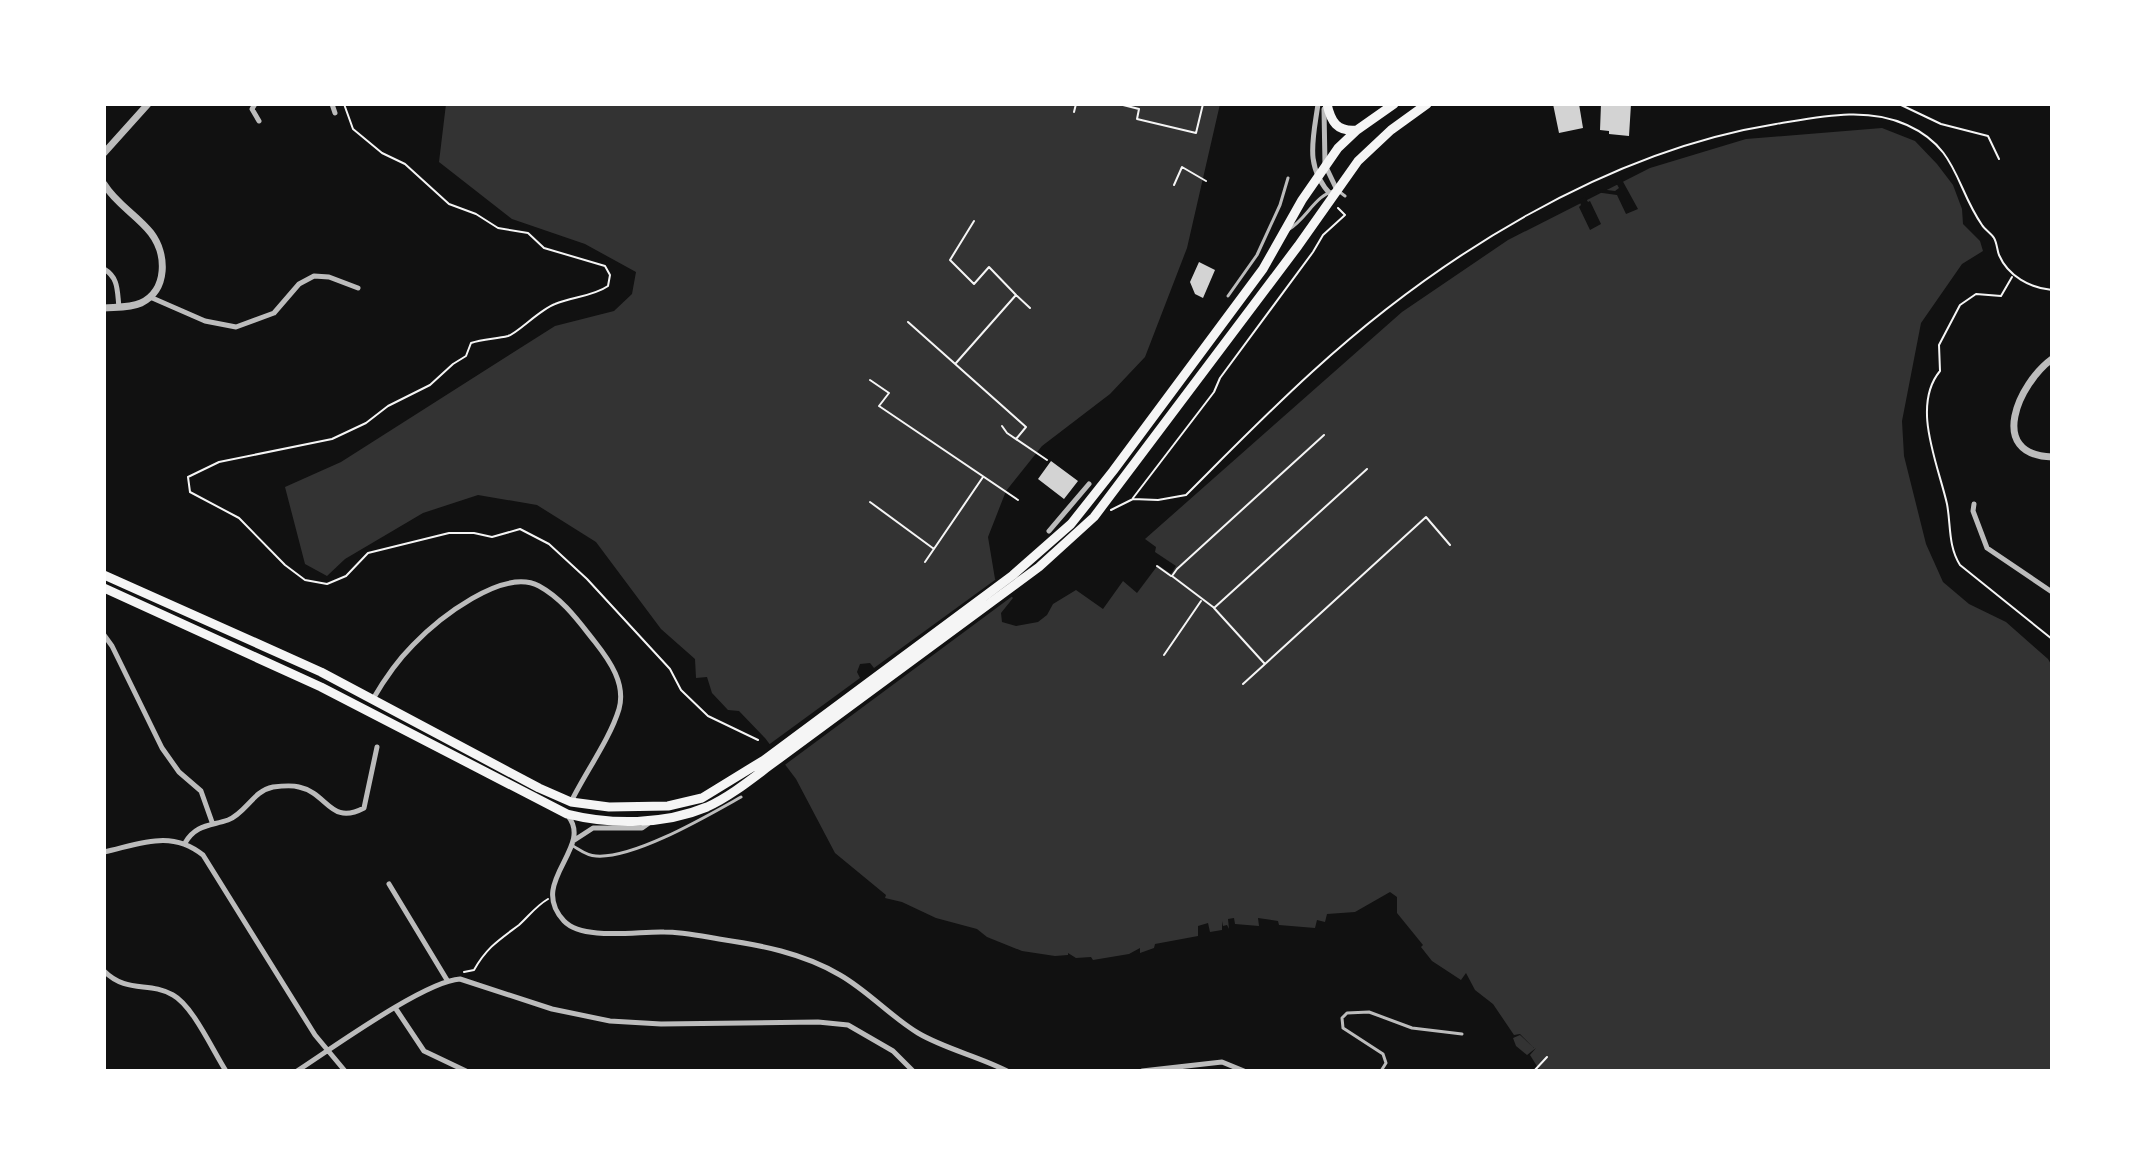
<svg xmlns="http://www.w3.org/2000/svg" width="2156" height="1175" font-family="Overpass,sans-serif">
<rect width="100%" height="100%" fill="#111"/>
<path fill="#333" d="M446,104h774l-33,144 -42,109 -35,37 -68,52 -36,45 -18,46 7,42 18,19 -12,15 1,9 14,4 22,-4 9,-7 6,-11 23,-14 27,19 20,-28 14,12 21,-28 13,9 5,-8 -21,-14 1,-5 -11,-8 257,-227 106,-72 142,-72 96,-29 136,-11 33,13 22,23 16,21 9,24 1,15 17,17 3,10 -21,13 -41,59 -19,98 2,35 22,88 17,38 26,22 37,18 42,37 4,7v405h-512l-10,-16 6,-7 -9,7 -11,-9 -3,-8 7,-3 14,13 -14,-14 -6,1 -21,-31 -18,-14 -9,-17 -5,7 -29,-19 -11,-14 2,-2 -26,-32v-16l-7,-5 -35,20 -28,2 -2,8 -8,-2 -2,8 -36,-3 -1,-4 -20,-3 1,8 -24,-2 -1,-6 -6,1 1,10 -2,-4 -4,1 -1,-5v9l-12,2 -2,-9 -10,3v10l-43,8 -1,4 -14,5v-5l-11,6 -36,6 -2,-3 -15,1 -8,-5v2l-13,1 -33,-5 -35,-14 -10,-8 -41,-11 -34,-16 -17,-4 1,-3 -51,-42 -39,-74 -31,-41 -26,-27 -11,-1 -16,-17 -5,-16 -11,1 -1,-19 -34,-30 -65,-87 -59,-37 -59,-10 -55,18 -78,46 -18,17 -22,-12 -20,-77 56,-25 214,-136 59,-15 18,-17 4,-22 -51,-28 -73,-25 -73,-57z"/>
<path fill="#111" d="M1621,178l17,31 -12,5 -9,-19 -22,-3 4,-3 16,2 4,-3 -4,-7z
M1585,197l3,5 2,-1 11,23 -11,6 -11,-23 2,-2 -2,-5z
M999,577l15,18 -232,172 -15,-21 93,-68 -3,-6 3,-8 10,-1 4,5z"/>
<path fill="#d3d3d3" d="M1553,104h26l4,24 -24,5z
M1601,104h30l-2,32 -20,-2v-3l-9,-1z
M1199,262l16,8 -12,28 -8,-4 -5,-12z
M1051,461l27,20 -14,18 -26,-20z"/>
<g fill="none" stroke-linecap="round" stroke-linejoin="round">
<path stroke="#f5f5f5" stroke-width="2" d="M344,104l9,25 29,24 23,11 44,40 27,10 22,14 30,5 16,15 61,18 5,9 -2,11c-14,10 -36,11 -53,18 -16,6 -37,29 -47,32 -12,3 -25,3 -37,7l-5,13 -13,8 -23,21 -42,21 -22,17 -34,16 -113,23 -31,15 2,15 49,26 46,47 20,15 22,4 19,-8 22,-23 81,-20h25l18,4 28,-8 29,15 38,35 83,90 11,21 27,26 50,24
M1119,104l20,5 -2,10 59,14 7,-29
M1899,104l42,20 47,12 11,23
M1074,112l2,-8
M1174,185l8,-18 24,14
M2012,277l-11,19 -25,-2 -16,11 -21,40 1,26c-29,35 -2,93 7,133 4,21 1,42 13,61l92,74
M1016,295l14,13
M908,322l118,105 -10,12
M956,363l60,-68 -27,-28 -15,17 -24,-24 24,-39
M870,380l19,13 -10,13 139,94
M1002,426l5,7 40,27
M1133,498l81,-106 6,-14 93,-126 10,-17 22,-20 -7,-7
M870,502l64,47
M1111,510l22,-11 25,1 28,-5c41,-41 82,-83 126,-123 126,-115 294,-221 464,-248 43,-7 90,-18 131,1 51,23 48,61 75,100 3,5 9,8 12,13 3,5 3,12 5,17 9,21 31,33 53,35
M925,562l58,-85
M1157,566l14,10
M1213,607l-41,-31 5,-7 147,-134
M1164,655l37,-54
M1264,663l-50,-55 153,-139
M1243,684l183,-167 24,28
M464,972l10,-2c13,-23 25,-30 45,-45 10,-9 17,-19 29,-26
M1534,1071l13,-14"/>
<path stroke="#bcbcbc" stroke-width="3" d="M1288,230c19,-11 27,-36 49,-40l8,6
M1228,296l29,-41 23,-50 8,-27
M573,846c7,4 14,10 23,10 38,3 111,-40 145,-59
M1381,1071l5,-8 -3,-9 -40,-26 -1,-10 5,-5 22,-1 43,16 50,6"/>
<path stroke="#bcbcbc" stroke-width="5" d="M255,104l-3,5 7,12
M332,104l3,9
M1318,104c-5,36 -14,63 14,92
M1324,109l1,56 11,23
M104,269c15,9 13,22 15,38
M150,297l55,24 31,6 38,-14 25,-29 15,-8 15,1 29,11
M1974,504l-1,7 14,37 65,44
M1049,531l40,-47
M104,635l8,11 50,102 17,24 22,19 11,31
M373,699c11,-19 24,-38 40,-54 25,-26 90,-78 126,-59 24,13 40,36 56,56 15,19 31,42 24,67 -9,30 -34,64 -48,93
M568,816c26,32 -41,66 -4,105 19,20 74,10 100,11 18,0 37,4 55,7 41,6 84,14 121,36 28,16 50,41 78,58 27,16 60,23 89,38
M573,841l20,-13h49l7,-5
M185,843c11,-19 26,-17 43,-23 18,-7 25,-29 45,-33 8,-1 19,-2 26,0 29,6 31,39 65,21l13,-61
M104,852c36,-8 67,-23 99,3l112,180 30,36
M389,884l58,96
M104,971c23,23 45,10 69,24 20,11 40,56 53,76
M396,1009l28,42 42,20
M297,1071c34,-22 128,-90 163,-92l92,30 58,12 51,3 157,-2 30,3 45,26 20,20
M1142,1071l80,-9 22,9"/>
<path stroke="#bcbcbc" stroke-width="7" d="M104,153l44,-49
M104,184c12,20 33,31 47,49 16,21 17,57 -10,70 -11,5 -25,4 -37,5
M2052,359c-33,24 -66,96 0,98"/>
<path stroke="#f5f5f5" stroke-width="9" d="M1327,104c4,18 10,28 30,26
M104,575l217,97 218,116 32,14 38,5 59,-1 34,-8 62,-38 249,-185 58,-51 42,-53 150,-202 39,-69 36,-52 19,-18 37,-26
M104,588l217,99 246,127c44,11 97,11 140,-7 22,-10 42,-26 62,-41l270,-199 55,-50 204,-271 60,-85 33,-31 36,-26"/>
</g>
<rect width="2156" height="1175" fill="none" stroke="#ffffff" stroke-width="212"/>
</svg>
